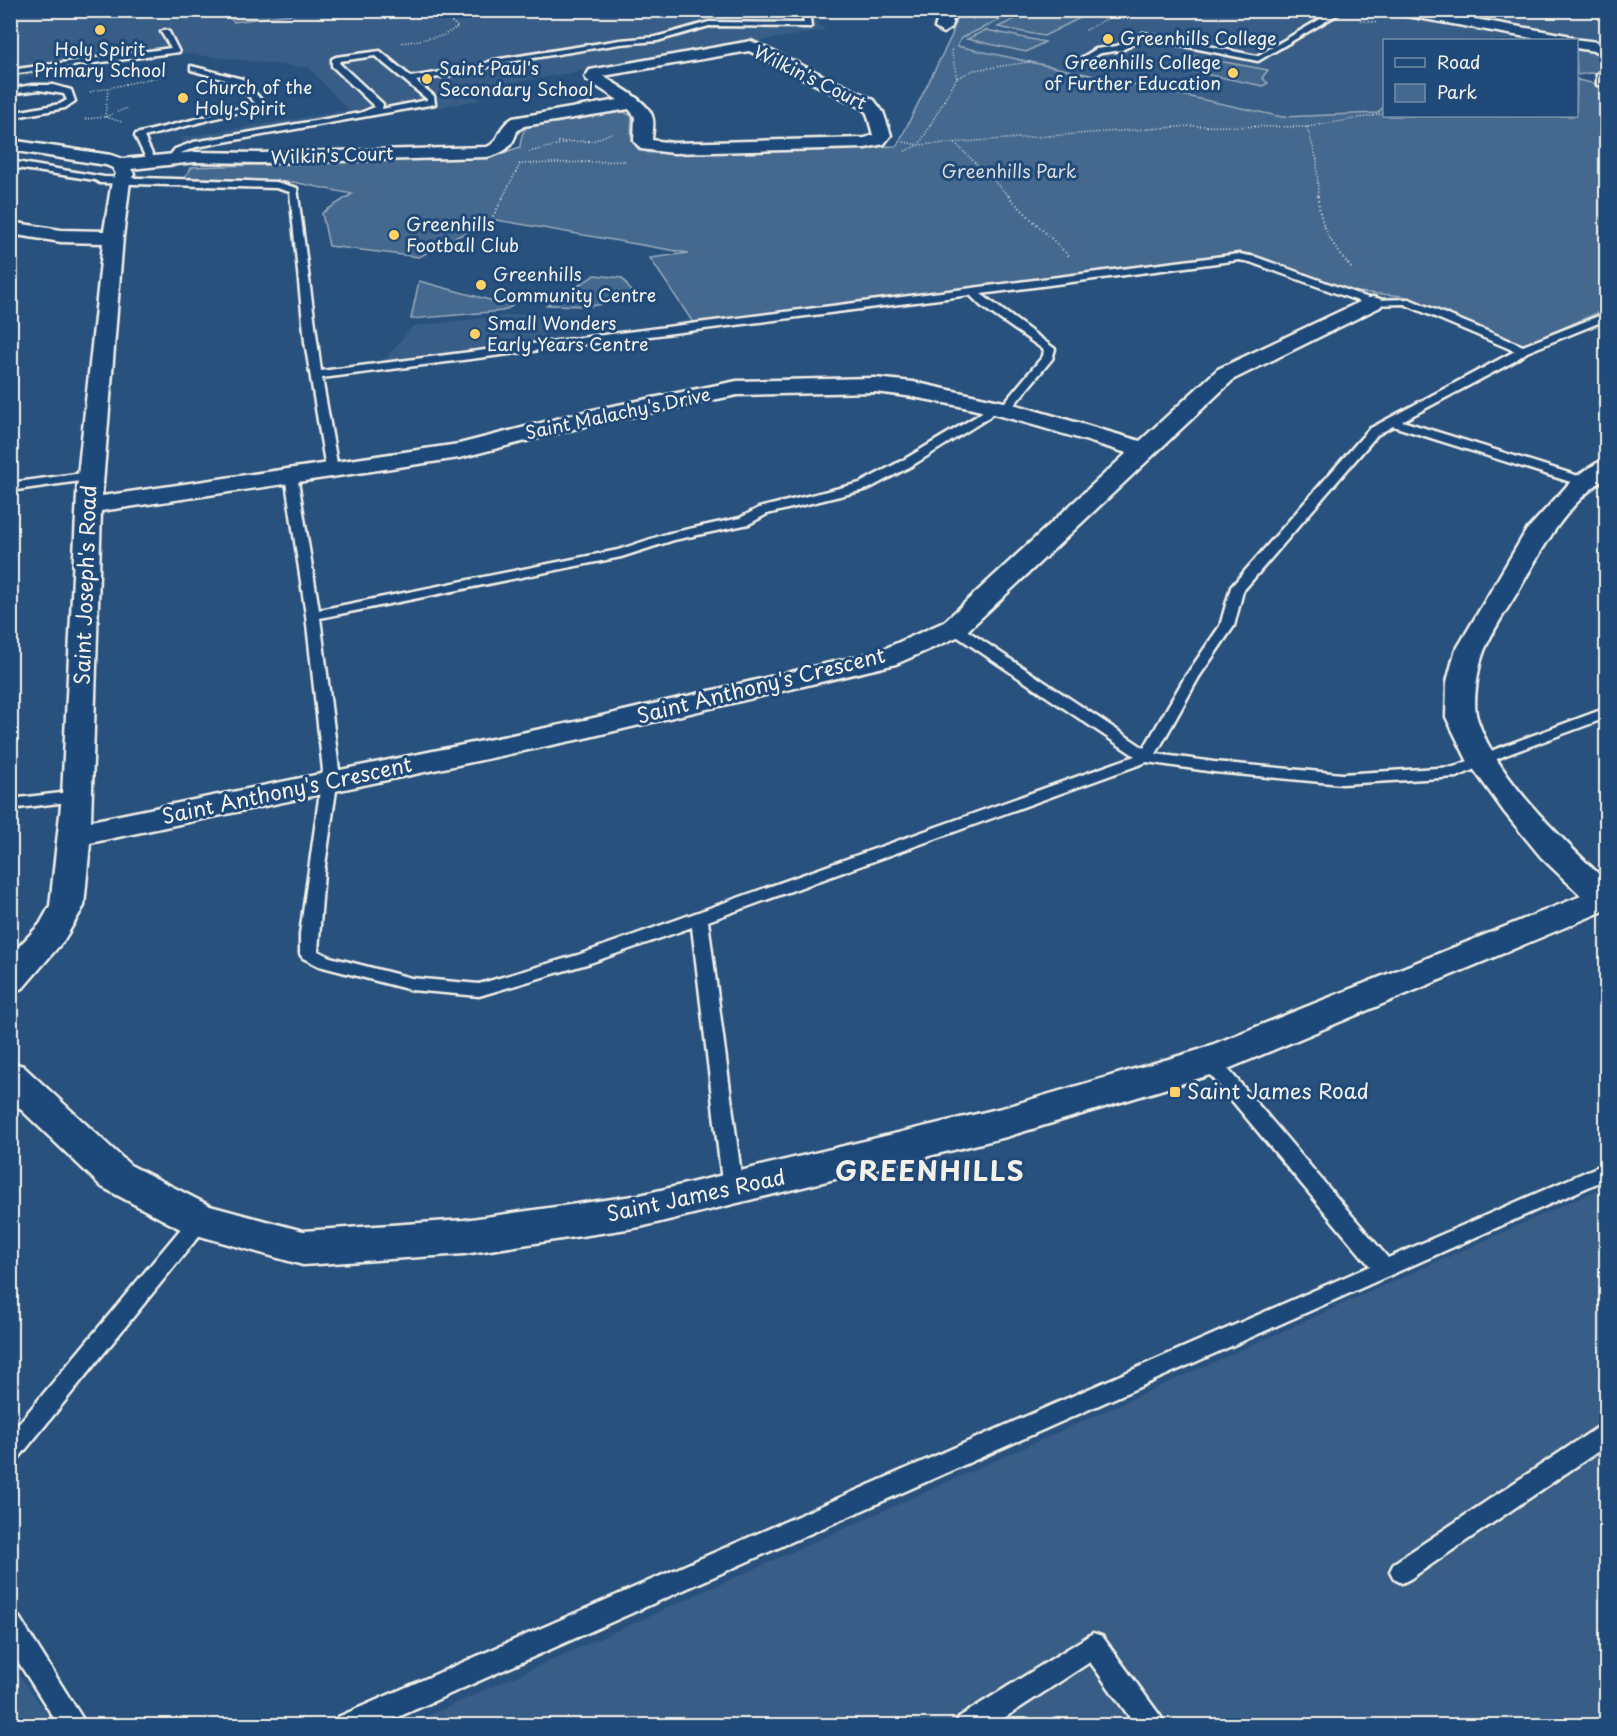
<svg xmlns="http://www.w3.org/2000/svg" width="1617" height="1736" font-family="'Playpen Sans',sans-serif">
<rect width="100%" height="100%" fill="#28517e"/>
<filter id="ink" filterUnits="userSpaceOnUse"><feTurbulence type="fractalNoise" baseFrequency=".0167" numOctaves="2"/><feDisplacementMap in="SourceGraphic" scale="12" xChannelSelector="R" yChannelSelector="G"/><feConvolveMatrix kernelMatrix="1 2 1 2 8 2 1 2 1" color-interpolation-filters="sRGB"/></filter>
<g filter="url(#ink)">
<path fill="#375d86" d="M809,10l12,17 5,3 -356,60 11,10 -279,47 -17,-5 -4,-4 167,-28 -39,-42 -131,-15 -132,19 -35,9v-70z
M1019,10l347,1 151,27 -4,2h-129v66l-6,7 -96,4 -325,-71 4,-8z
M1438,11h168v31l-79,-15z
M536,312l12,31 -167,21 32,-38z
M1606,1186v539l-1201,1 962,-433z
M11,1664l45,61h-45z"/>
<path fill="#45688e" stroke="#9cacbb" stroke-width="1.5" d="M1079,10l11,3 -46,23 -46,-9 34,-16z
M223,11h93l-82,11z
M958,11h61l-58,27 -4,8 325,71 96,-4 6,-7v10h192l1,-38 1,2 28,6v223l-82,36 -121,-49 -46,-4 -18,-5 -86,-32 -12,-2 -547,71 -44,-66 38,-5 -192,-33 -14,4 -63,33 -90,-11 -7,-33 30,-19 -59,-12 -109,-4 8,-11 297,-9 31,-11c2,-25 10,-22 33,-26l3,2 56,-12 12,1 8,4c-1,23 -5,27 17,37l248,-7 55,-111z
M986,30l59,12 -19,10 -59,-13z
M1576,49l30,5v21l-16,-2 -13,2z
M1192,56l76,14 -6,8 6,5 -5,3 -92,-19z
M595,275l27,3 9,13 3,8 -43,7 -44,-1z
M419,281l93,25 -9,5 -92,8z"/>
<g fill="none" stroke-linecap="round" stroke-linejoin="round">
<g stroke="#f4f1e8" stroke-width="5">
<path id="lane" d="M801,10h8l2,17 -102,-1 -52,15 -37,3 -124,20 -16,6 -64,11 18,15 1,8 -239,43 -15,6 -6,7 -7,-2 7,-9 19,-7 166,-29 15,-6 -43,-41v-7l4,-2 44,-6 31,26 67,-11 16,-6 126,-20 36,-3 53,-15 95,1zM375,56l52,43v1l-45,9 1,-5 -44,-41 1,-2z
M1336,10h9l-87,51 -114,-23 -22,12 -21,3 -19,9 -4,-2 18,-11 21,-3 26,-13 114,23z
M165,30l4,2 10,20 -169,22v-4l161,-22 -10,-16z
M191,66l51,13 24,26 -122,32 11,23 -7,2 -13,-26 1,-2 120,-30 -20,-21 -45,-13z
M1597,74h6l3,12 -9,-1z
M32,85h21l18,5 4,11 -10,7 -55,10v-5l50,-9 7,-4 -3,-6 -25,-4 -29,4v-5z
M10,161l94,16 172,5 21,6 24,183 918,-117 17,3 118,43 35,-1 114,47 83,-33v7l-79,32 -14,10 -111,59 186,58 2,3 -2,3h-8l-187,-59 -16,9 -134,156 -9,35 -35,51 -43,77 58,8 128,12 112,-7 42,-18 105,-39 5,-1v9l-100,37 -49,22 -115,7 -128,-12 -67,-10 -439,159 35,269 -3,6 -7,2 -7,-2 -3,-6 -31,-263 -102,36 -111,33 -68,-6 -92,-24 -16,-8 -3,-4v-20l23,-164 -17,-155 -21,-140 2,-3h8l2,3 22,135 299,-60 48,-16 74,-16 19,-10 101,-25 45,-24 75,-45 9,-10h8l2,2 -11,12 -75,47 -45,24 -101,25 -18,10 -75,16 -53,17 -301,61 19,152 -15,102 -6,79 12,6 81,21 68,6 99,-29 557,-199 -186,-125 -2,-3 2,-3h10l185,123 41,-71 35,-51 11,-39 138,-158 146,-78 -111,-47 -35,1 -119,-43 -11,-2 -258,34 74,55 -3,10 -43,52 -4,1 -6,-3 44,-53 1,-6 -63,-44 -11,-11 -648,83 16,91 -6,4 -6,-4 -21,-127 -15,-150 -14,-4 -176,-5 -5,-3 -85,-13z
M90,472l6,4 -2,3 -84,12v-8z
M78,791l6,1 2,4 -2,4 -74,9v-10z
M1210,1054l7,2 171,202 218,-95v16l-1228,547h-44l4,-9 1032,-451 -167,-200 -2,-5 2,-5z
M200,1212l7,2 3,6 -3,6 -189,233 -8,3v-28l183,-220z
M1606,1424v22l-196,133 -8,4 -8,-4 -4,-8 4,-8 204,-136z
M10,1614l9,3 68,109h-28l-49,-77z
M1093,1633l9,3 59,81 4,9h-29l-46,-64 -98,64h-37l4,-9z"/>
</g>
<g stroke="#f4f1e8" stroke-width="5">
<path id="street" d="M940,10h15l-4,18 -8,5 -8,-5z
M751,41l123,59 9,12 8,23 -7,9 -19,4 -192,5 -32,-4 -7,-8 1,-24 -6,-8 -105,17 -7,5c-5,17 -13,22 -30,26l-227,6 -65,-1 -64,7 3,5 -4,7 -7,56 -21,259 357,-52 129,-33 149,-30 138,-3 38,4 100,22 127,37 78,-72 148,-70 7,-2 7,2 3,4 -3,4 -146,72 -270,255 -68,30 -311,74 -495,105 -6,63 -20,34 -41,48 -13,4v-36l30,-32 10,-18 12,-110 16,-320 25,-233 -42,-1 -51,-8v-12l51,8 43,1 8,-50 4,-7 -3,-6 -7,-3 -96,-15v-10l101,15 12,4 72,-7 65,1 227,-6c15,-7 8,-18 26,-29l105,-18 -31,-20 -2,-3 5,-7zM749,51l113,57 5,5 6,22 -8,3 -192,5 -21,-3c0,-7 3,-17 0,-24 -4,-15 -36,-31 -49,-40zM875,392c87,9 169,36 252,61l-183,169 -67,30 -292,68 -494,101 10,-310 358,-53 130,-33 148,-30z
M1606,461v17c-40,26 -63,69 -86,110 -12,20 -27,41 -36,63 -6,15 -12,53 -7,67 18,59 86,122 129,163v28l-14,-3 -51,-49 -36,-44 -38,-53 -21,-43 1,-35 8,-30 71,-121 49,-54 22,-14z"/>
</g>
<g stroke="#f4f1e8" stroke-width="5">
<path id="secondary" d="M1389,10h35l142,25 7,4 33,4v10l-30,-5v-8h-33l-147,-26z
M1606,886v24l-383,161 -217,66 -366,90 -176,27 -161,11 -117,-33 -84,-45 -92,-88v-37l13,4 107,99 80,41 93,25 161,-11 176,-25 366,-88 193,-57z"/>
</g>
<path stroke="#f4f1e8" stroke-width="1.5" stroke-dasharray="1 2" stroke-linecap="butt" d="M1266,10l21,5
M973,19l18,-9
M1360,20l17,3
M1086,30l37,-20
M402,43l40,-7 16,-9 -22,-17
M957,78l17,-8 56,-8
M90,92l72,-16
M105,117l3,-27
M106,117l16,5
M85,119l20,-2 22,-9
M1307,127l10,33 1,37
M558,142l35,-1 18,-8
M904,142l15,3 272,-19 116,1 77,-13
M955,143l55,54
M905,151l14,-6 38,-67 -6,-29
M529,152l36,-9
M519,164l106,-3
M503,197l17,-33"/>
<path stroke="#f4f1e8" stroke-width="2" stroke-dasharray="1 3" stroke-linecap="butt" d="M1008,196l62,61
M1318,196c1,31 16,51 35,74
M482,228l9,-8 13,-24"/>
<use href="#lane" fill="#1f4a7a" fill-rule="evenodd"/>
<use href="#street" fill="#1f4a7a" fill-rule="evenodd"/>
<use href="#secondary" fill="#1f4a7a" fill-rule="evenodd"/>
</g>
</g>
<g fill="#ffd166" stroke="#1f4a7a" stroke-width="2">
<circle cx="100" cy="30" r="6"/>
<circle cx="1108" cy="39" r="6"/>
<circle cx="1233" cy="73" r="6"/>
<circle cx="427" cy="79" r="6"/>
<circle cx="183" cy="98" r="6"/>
<circle cx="394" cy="235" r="6"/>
<circle cx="481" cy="285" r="6"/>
<circle cx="475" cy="334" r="6"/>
<rect x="1169" y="1086" width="12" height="12" rx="3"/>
</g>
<g text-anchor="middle" stroke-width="6" stroke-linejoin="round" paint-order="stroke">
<g font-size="18" fill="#f4f1e8" stroke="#1f4a7a" text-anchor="start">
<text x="1120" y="45">Greenhills College</text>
<text x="100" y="56" text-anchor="middle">Holy Spirit<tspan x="100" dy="21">Primary School</tspan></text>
<text x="1221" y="69" text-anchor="end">Greenhills College<tspan x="1221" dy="21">of Further Education</tspan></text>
<text x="439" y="75">Saint Paul's<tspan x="439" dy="21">Secondary School</tspan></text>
<text x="195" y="94">Church of the<tspan x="195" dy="21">Holy Spirit</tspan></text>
<text x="406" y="231">Greenhills<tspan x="406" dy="21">Football Club</tspan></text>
<text x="493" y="281">Greenhills<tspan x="493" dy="21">Community Centre</tspan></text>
<text x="487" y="330">Small Wonders<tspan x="487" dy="21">Early Years Centre</tspan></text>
</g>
<g font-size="18" fill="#f4f1e8" stroke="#1f4a7a">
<text transform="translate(810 78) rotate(26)" y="6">Wilkin's Court</text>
<text transform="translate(332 156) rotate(-2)" y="6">Wilkin's Court</text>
<text transform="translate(618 414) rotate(-12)" y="6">Saint Malachy's Drive</text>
</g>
<g font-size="18" fill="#dadcda" stroke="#1f4a7a">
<text x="1009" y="178">Greenhills Park</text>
</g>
<g font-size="21" fill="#f4f1e8" stroke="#1f4a7a">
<text transform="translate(86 585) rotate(-88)" y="7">Saint Joseph's Road</text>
<text transform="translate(761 686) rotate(-14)" y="7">Saint Anthony's Crescent</text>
<text transform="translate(287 791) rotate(-12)" y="7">Saint Anthony's Crescent</text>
<text transform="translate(696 1196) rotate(-12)" y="7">Saint James Road</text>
</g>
<g font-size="21" fill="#f4f1e8" stroke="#1f4a7a" text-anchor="start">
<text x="1187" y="1099">Saint James Road</text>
</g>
<g font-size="27" font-weight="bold" letter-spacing="1.5" fill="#f4f1e8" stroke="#1f4a7a">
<text x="930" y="1181">GREENHILLS</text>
</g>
</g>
<rect width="1617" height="1736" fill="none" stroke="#1f4a7a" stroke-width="36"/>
<rect x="18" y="18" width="1581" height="1700" fill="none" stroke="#f4f1e8" stroke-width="2" filter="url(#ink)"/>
<rect x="1383" y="39" width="195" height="78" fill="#1f4a7a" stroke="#748da6" stroke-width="1.5"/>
<rect x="1395" y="58" width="30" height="9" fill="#1f4a7a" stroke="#748da6" stroke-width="1.5"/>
<text x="1437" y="69" font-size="18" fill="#f4f1e8">Road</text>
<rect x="1395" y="84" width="30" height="18" fill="#45688e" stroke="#748da6" stroke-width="1.5"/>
<text x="1437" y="99" font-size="18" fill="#f4f1e8">Park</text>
</svg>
